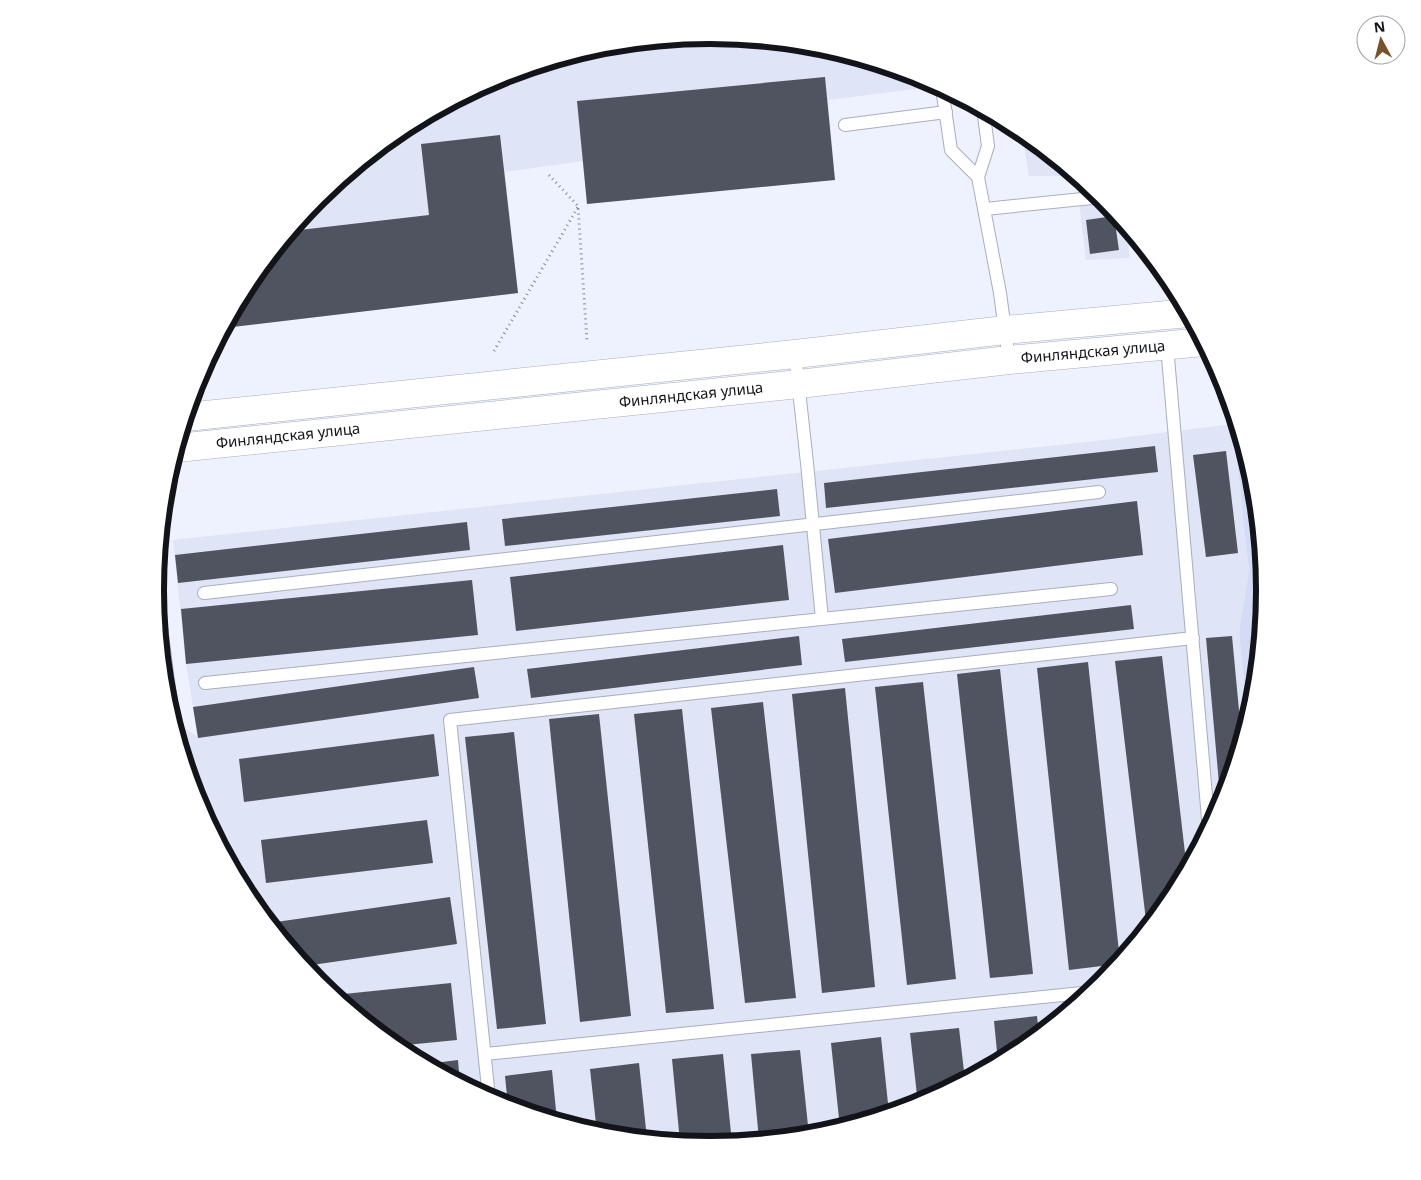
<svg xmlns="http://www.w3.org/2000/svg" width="1421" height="1180" font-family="'Noto Sans',sans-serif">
<rect width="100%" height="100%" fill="#eef1fe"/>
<path fill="#dfe4f6" d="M711,35l108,11 104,31 16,9 -111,14 7,80 -248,24 -4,-43 -78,11 13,121 -294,35 25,-47 69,-84 84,-69 96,-51 105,-31z
M1022,132l81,66 38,46 -13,2 2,12 -44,2 -10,-84h-47z
M1233,424l16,147 -10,61 9,90 -25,81 -51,96 -69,84 -84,69 -96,51 -105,31 -108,11 -108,-11 -104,-31 -96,-52 -84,-69 -69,-84 -51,-96 -22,-72 10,-1 12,8 -12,-73 -13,-124 931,-100z"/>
<path fill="#d4dbf5" d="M1237,422l18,60 10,108 -10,109 -7,23 -9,-90 10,-61 -16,-147z"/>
<path fill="#505461" d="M825,77l10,103 -248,24 -10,-103z
M500,135l18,158 -294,35 25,-47 42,-50 138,-16 -8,-71z
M1114,216l5,34 -29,4 -4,-34z
M1155,446l3,26 -332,36 -2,-25z
M1226,451l12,102 -32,4 -13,-102z
M777,489l3,27 -275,30 -3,-27z
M1137,501l6,54 -308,38 -7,-54z
M467,522l3,28 -292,33 -3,-28z
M783,545l6,55 -273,31 -6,-54z
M472,580l6,55 -292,29 -5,-55z
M1131,605l3,24 -289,33 -3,-23z
M799,636l3,29 -271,33 -4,-29z
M1232,636l10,106 -21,64 -15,-168z
M1162,656l25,214 -15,29 -25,30 -32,-268z
M1088,662l32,299 -2,3 -49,6 -32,-302z
M474,667l5,31 -281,40 -5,-31z
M1000,669l33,305 -43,4 -33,-304z
M923,682l33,297 -49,6 -32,-298z
M845,688l30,299 -53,6 -30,-299z
M763,702l33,296 -51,5 -34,-295z
M682,709l32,300 -48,4 -32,-299z
M599,714l32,302 -51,6 -31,-303z
M514,732l32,292 -49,5 -32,-292z
M434,734l5,42 -195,26 -5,-43z
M427,820l6,43 -167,20 -5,-43z
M450,897l7,47 -152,22 -36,-43z
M451,983l6,57 -61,6 -62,-51z
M1037,1016l2,19 -20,17 -21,10 -4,-41z
M959,1028l6,52 -47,24 -8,-71z
M881,1037l8,76 -49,15 -9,-85z
M800,1050l9,85 -50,5 -8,-86z
M723,1054l9,89 -22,2 -30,-3 -8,-83z
M458,1060l2,23 -34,-19z
M639,1063l8,76 -50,-6 -7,-64z
M552,1070l5,51 -49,-15 -3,-30z"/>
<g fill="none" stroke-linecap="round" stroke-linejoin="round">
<g stroke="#aaaebd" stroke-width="14">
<path id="lane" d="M942,88l9,62 27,27
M983,109l5,37 -10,31 22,116 9,67
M845,125l101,-13
M985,209l117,-12
M1167,346l42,484
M795,354l12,109 15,156
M156,589l17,130
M204,593l895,-101
M205,683l906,-94
M485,1054l607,-62
M489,1098l-39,-378 743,-82"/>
</g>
<g stroke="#aaaebd" stroke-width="29">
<path id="secondary" d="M186,417l609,-63 210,-24 184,-17
M177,448l622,-64 210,-24 195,-18"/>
</g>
<path stroke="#888a94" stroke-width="3" stroke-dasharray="1 4" stroke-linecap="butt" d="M549,175l29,31 9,135
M494,351l84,-144"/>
<use href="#lane" stroke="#fff" stroke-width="12"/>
<use href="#secondary" stroke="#fff" stroke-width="28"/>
</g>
<g text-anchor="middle" stroke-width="5" stroke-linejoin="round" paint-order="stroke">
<g font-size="15" fill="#121419" stroke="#fff">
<text transform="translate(1093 352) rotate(-5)" y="5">Финляндская улица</text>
<text transform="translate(691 395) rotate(-6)" y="5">Финляндская улица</text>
<text transform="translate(288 436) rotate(-6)" y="5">Финляндская улица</text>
</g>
</g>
<path d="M0 0H1421V1180H0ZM164 590a546 546 0 1 1 1092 0a546 546 0 1 1-1092 0Z" fill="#fff" fill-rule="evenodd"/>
<path fill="none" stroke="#121419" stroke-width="6" d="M164 590a546 546 0 1 1 1092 0a546 546 0 1 1-1092 0Z"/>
<g transform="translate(1381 40) rotate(353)"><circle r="24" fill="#ffffff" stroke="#a0a1a3"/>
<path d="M0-4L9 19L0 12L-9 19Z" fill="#77522d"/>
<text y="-8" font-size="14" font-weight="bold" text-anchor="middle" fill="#121419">N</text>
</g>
</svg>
